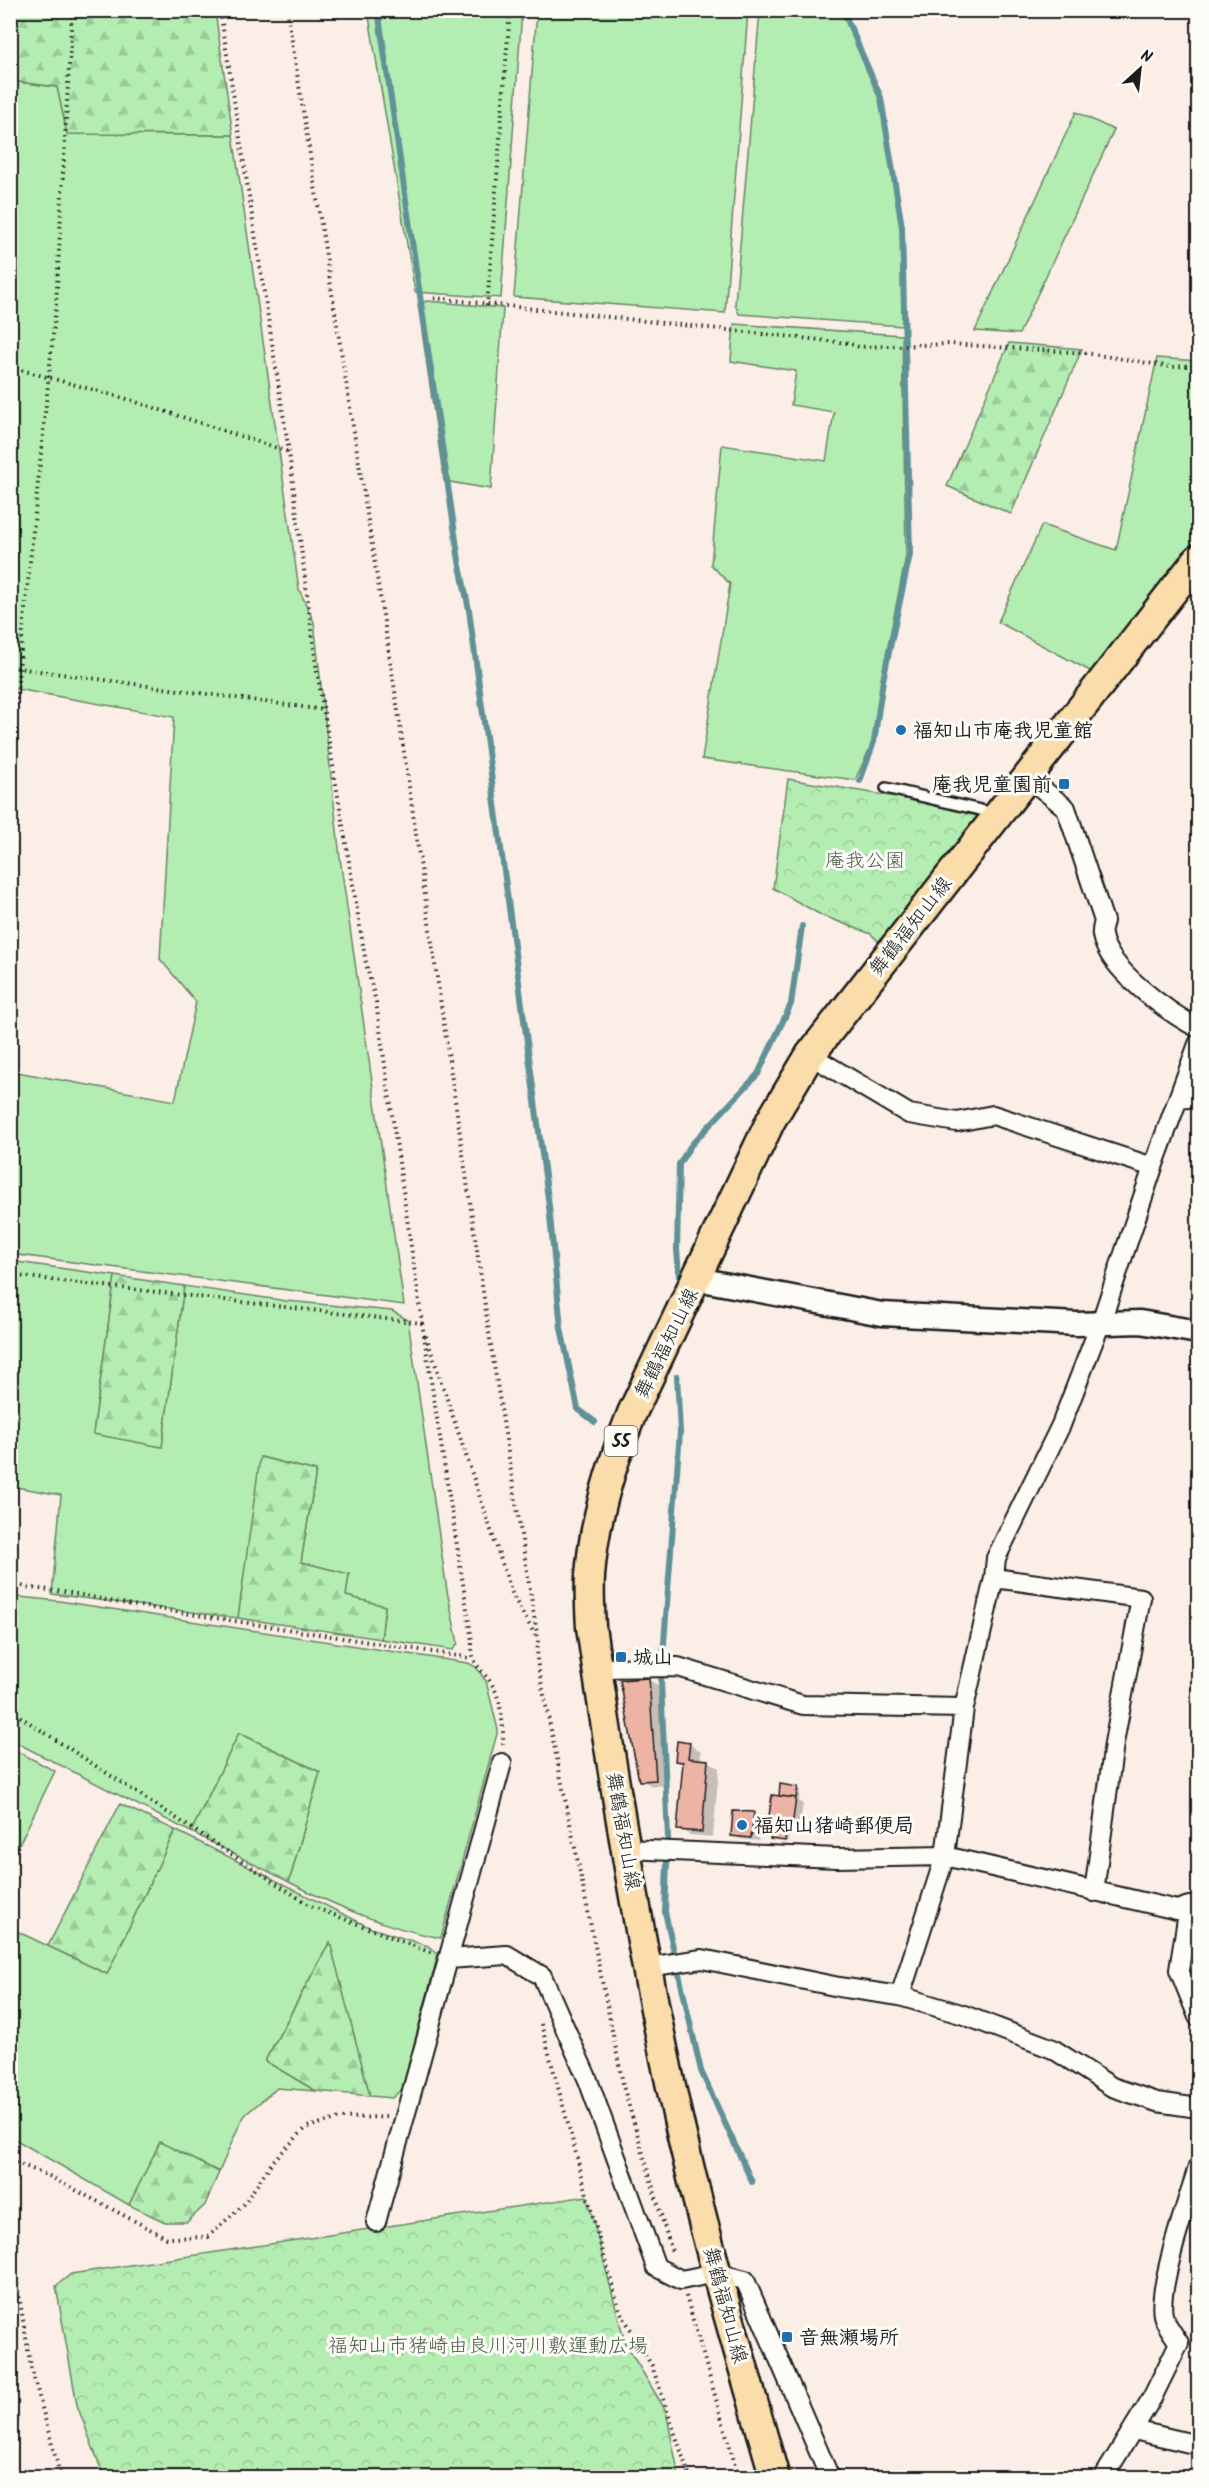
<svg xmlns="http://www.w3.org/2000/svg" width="1209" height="2488" font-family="Kalam,'Klee One',sans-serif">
<defs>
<pattern id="forest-firs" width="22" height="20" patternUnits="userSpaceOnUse" patternTransform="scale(1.5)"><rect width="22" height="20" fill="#b4edb1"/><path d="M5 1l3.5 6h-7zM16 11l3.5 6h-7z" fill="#9acb98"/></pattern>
<pattern id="park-crowns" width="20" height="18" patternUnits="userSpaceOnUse" patternTransform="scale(1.5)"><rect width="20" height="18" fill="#b4edb1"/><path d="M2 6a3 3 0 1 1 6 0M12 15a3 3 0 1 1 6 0" fill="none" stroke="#9acb98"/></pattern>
</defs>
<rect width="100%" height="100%" fill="#faeee7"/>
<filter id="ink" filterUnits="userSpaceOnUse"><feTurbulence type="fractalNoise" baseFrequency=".0167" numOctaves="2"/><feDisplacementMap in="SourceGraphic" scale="12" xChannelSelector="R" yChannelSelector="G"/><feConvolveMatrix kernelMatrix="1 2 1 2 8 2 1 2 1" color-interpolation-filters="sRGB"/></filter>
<g filter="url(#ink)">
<path fill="#b4edb1" stroke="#688466" stroke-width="1.5" d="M368,11h154l-21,287 -86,-6z
M537,11h211l-23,302 -211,-16z
M760,11h81l39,88 9,36 12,92 1,99 -163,-12 -4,-10z
M11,81l46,6 11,47 165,1 66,454 15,33 26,236 64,447 -393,-51v-183l164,30 21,-99 -36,-43 14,-242 -163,-29z
M1076,112l38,18 -95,204 -44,-3z
M427,301l76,7 -12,181 -47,-8 -26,-177z
M734,324l168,11 4,221 -25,125 -8,61 -18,38 -153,-21 28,-175 -19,-19 11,-120 104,16 8,-49 -43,-7 5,-34 -65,-10z
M1157,358l41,3v176l-106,135 -94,-50 44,-97 74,25z
M10,1261l105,15 -22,158 69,12 22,-160 103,15 105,10 16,9 39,271 11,52 -5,7 -72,-11 4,-33 -39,-10 3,-22 -48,-12 15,-91 -55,-14 -23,161 -186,-24 9,-99 -50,-9z
M10,1596l49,5 409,62 8,4 10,14 12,49 -57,208c-55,-10 -103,-31 -152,-56l31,-110 -81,-39 -48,99 -180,-92z
M11,1748l44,23 -44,90z
M175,1830l196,98 57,18 10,8 -36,135 -10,9 -22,-2 -41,-153 -64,118 51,30 -39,-3 -31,26 -5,7 -22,51 -59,-29 -31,62 -118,-68 -1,-209 97,46z"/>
<path fill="url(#forest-firs)" stroke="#688466" stroke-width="1.5" d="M11,10l204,1 18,124 -166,-1 -10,-47 -46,-6z
M1009,343l73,6 -71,165 -64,-28z
M115,1276l69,10 -22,161 -69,-13z
M260,1457l56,14 -15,91 48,12 -3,22 39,10 -4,33 -143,-21z
M239,1733l81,39 -31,110 -98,-50z
M120,1804l55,26 -68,144 -59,-28z
M330,1942l40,154 -54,-5 -51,-30z
M160,2142l59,30 -14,33 -18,17h-22l-36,-17z"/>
<path fill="url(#park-crowns)" stroke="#688466" stroke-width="1.5" d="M788,779l114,19 82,19 -98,132 -15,-15 -50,-19 -48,-27z
M587,2196l38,147 41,68 13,66h-575l-27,-72 -21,-119 15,-12z"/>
<path fill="#0003" d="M649,1680l11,6 7,99 -15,1 -11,-6z
M679,1743l11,2 11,6 -1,10h8l11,7 -6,69 -23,-2 -11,-6 5,-64 -8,-5z
M797,1788l3,2 -1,12 4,2 -4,26 -10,-2 -1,14 -13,-2 -3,-2 2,-13 -4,-3 16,-24z
M753,1814l7,4 -2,23 -18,-2 -7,-4z"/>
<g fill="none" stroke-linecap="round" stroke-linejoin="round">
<path stroke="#609197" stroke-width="6" d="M378,10l81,551 10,49 80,596 12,122 17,81 17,13
M843,10l38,88 21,129 8,327 -27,126 -9,62 -14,39
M679,1276l-2,-27 2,-85 12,-19 67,-71 33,-70 11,-78
M677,1376l3,56 -19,250 7,156 -3,74 36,159 51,111"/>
</g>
<path fill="#edb4a6" stroke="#1c1c1c" stroke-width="1.5" d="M649,1678l7,102 -17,1 -19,-101z
M677,1741l13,2 -2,15 20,2 -6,72 -25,-2 6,-68 -8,-1z
M780,1784l18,3 -2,11 -17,-2z
M772,1795l24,3 -4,29 -24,-4z
M733,1811l21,1 -3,26 -20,-2z
M772,1824l15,2 -2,15 -15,-2z"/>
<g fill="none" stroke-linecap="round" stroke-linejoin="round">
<g stroke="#1c1c1c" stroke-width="14">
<path id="service" d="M886,788l107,25"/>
</g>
<g stroke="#1c1c1c" stroke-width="22">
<path id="minor" d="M1027,777l39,31 38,113c-1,4 -3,10 -2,14 5,34 67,78 96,93
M810,1055l99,59 48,8 36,-7 160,52
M1178,1099l20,-2
M994,1578l147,20 -27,145 -20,149
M596,1668l82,-1 125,38 161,3
M626,1849l211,9 108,-2 232,54 12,-4 9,1
M1189,1906l-10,64 19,47
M448,1959l59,-4 35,21 46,104 68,187 25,13 35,-7 29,7 85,198
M647,1967l55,-8 137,28 61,9 64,19 89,34 59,38 45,15 41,6
M900,1996l45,-140 19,-148 30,-130 2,-20 65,-133 40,-103 52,-155 45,-123
M376,2222l126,-459
M1134,2430l64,15
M1103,2478l49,-80 27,-55c-5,-8 -14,-19 -16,-28 -6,-28 26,-118 35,-148"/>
</g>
<g stroke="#1c1c1c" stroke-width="27">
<path id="tertiary" d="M697,1279l185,35 195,10 63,-2 58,10"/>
</g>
<g stroke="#1c1c1c" stroke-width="33">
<path id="primary" d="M775,2478c-34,-118 -69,-236 -96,-355 -37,-164 -64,-330 -88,-496 -1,-17 -2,-34 -1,-51 4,-57 21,-110 42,-163l139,-293 39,-65 388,-496"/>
</g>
<path stroke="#1c1c1c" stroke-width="4" stroke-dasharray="1.5 4.5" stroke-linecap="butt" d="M287,10l107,674 97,662 47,294 -1,21 87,428 48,163
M434,298l413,45 12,4 92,-3 135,9 86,14 26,-2
M487,306l23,-296
M10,367l117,32 162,53
M10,667l314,43
M10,759l46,-454 16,-295
M10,1275l412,48 -46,-321 -10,-39 -50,-298 -27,-213 -69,-442
M422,1323l50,318c-1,28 10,25 22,47 7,13 10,42 9,57
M426,1336l87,260 22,39
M10,1585c11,0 19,3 29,4 25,2 50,7 75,13l357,56
M10,1710l301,196 121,47
M541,2024l58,215 21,72 32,55 38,112
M10,2160l39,16 118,62 41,-1 36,-33 29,-43 34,-34 33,-9 46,-1
M10,2243l21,124 30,111
M686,2296l53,182"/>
<use href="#service" stroke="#fdfcf7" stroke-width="9"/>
<use href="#minor" stroke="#fdfcf7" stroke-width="18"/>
<use href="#tertiary" stroke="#fdfcf7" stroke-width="22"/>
<use href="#primary" stroke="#fbddab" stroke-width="28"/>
</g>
</g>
<g fill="#1f6fb2" stroke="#fdfcf7" stroke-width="2">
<circle cx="901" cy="730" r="6"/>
<rect x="1058" y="778" width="12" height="12" rx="3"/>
<rect x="615" y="1651" width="12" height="12" rx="3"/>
<circle cx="742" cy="1825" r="6"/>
<rect x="781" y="2331" width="12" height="12" rx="3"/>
</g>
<g text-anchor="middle" stroke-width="6" stroke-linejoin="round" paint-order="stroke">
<rect fill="#fdfcf7" stroke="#605f5e" stroke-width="1.5" x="604.5" y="1426" width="33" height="30" rx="4.5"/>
<g font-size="18" font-weight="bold" fill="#1c1c1c">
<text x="621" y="1447">55</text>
</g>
<g font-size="20" font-weight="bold" fill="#1c1c1c" stroke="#fdfcf7" text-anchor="start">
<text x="913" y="737">福知山市庵我児童館</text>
<text x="1052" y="791" text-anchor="end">庵我児童園前</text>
<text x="633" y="1664">城山</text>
<text x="754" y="1832">福知山猪崎郵便局</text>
<text x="799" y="2344">音無瀬場所</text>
</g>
<g font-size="20" fill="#4a5b49" stroke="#fdfcf7">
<text x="865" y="867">庵我公園</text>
<text x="488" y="2352">福知山市猪崎由良川河川敷運動広場</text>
</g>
<g font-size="20" fill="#1c1c1c" stroke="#fdfcf7">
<text transform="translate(910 926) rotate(-52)" y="7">舞鶴福知山線</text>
<text transform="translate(666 1343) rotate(-64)" y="7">舞鶴福知山線</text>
<text transform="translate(624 1831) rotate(80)" y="7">舞鶴福知山線</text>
<text transform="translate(726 2305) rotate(75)" y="7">舞鶴福知山線</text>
</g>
</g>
<rect width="1209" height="2488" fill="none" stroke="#fdfcf7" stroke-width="36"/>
<rect x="18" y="18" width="1173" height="2452" fill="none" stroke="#1c1c1c" stroke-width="2" filter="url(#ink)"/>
<g transform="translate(1140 69) rotate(27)" stroke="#fdfcf7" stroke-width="4.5" paint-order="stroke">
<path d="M0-4.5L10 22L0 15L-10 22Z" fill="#1c1c1c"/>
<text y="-9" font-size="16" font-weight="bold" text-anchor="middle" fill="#1c1c1c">N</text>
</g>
</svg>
